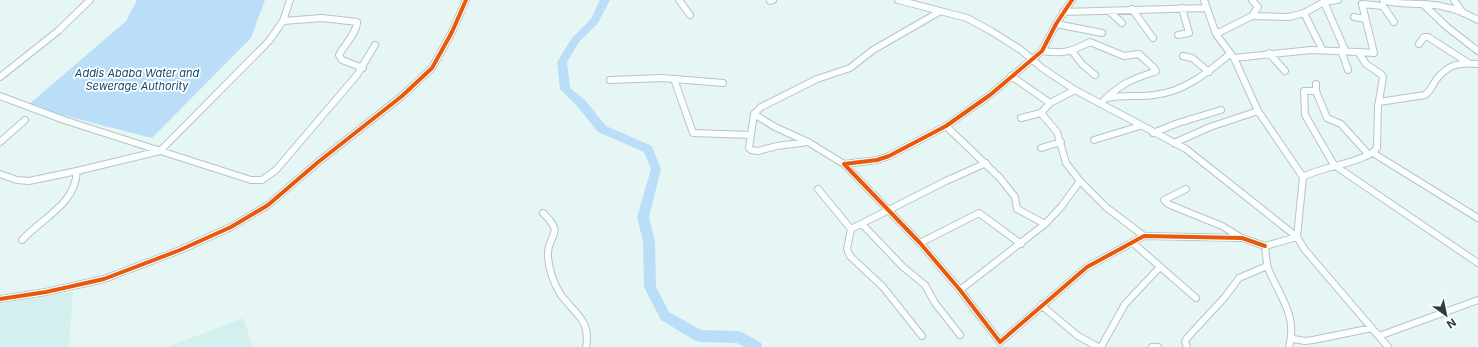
<svg xmlns="http://www.w3.org/2000/svg" width="1478" height="347" font-family="Inter,sans-serif">
<rect width="100%" height="100%" fill="#e6f6f5"/>
<path fill="#d3f0ef" d="M73,292l-4,55h-69v-43z
M243,318l10,29h-86z"/>
<path fill="#bbdef8" d="M137,0h128l-14,38 -99,100 -125,-32 99,-85z"/>
<g fill="none" stroke-linecap="round" stroke-linejoin="round">
<path fill="#bbdef8" fill-rule="evenodd" d="M600,0h10l-12,23 -19,19 -12,20 3,26 15,12 21,26 46,20 1,3 8,20 -12,48 6,25 1,45 13,25 32,18 38,1 5,2 17,10 1,4h-18l-7,-4 -38,-1 -5,-2 -33,-20 -17,-33 -1,-45 -6,-25 14,-48 -7,-17 -46,-20 -21,-26 -17,-17 -3,-27 15,-24 19,-19z"/>
<g stroke="#b7c4c3" stroke-width="8">
<path id="minor" d="M679,0l11,15
M898,0l69,18 24,13 30,19 21,18 33,22 111,59 111,88 8,13 83,97
M1072,0l-16,24 -14,27 -52,44 -44,31 -57,30 -12,4 -33,4 76,79 40,47 40,52 87,-75 57,-31 98,2 23,8
M1204,0l12,34 18,24 24,53 45,66 -6,60
M1252,0l6,7 -6,9
M1383,0c13,5 27,3 41,4 19,1 37,6 54,16
M1454,0l9,13
M770,1l3,-1
M1324,2l21,48
M1423,4l24,23 31,24
M1132,9l21,29
M1109,11l13,12
M1063,12l143,-4
M1304,13l18,36
M1354,17l11,2
M283,21l39,-3 35,4c0,11 -13,23 -18,33l3,5 21,8
M1056,24l46,9
M1216,34l36,-18 37,1 15,-4 20,-11 14,-2
M1178,35l11,-2 -7,-25
M1419,44l5,-7h4l39,25
M1341,50l7,20
M1042,51c22,3 28,1 48,-9l34,14 15,-2 16,15 1,2 -2,1c-25,8 -35,13 -54,32
M1072,51l10,13 13,11
M1358,52l16,1 -12,-49 21,2 11,16
M1269,53l16,18
M1183,56l9,2 17,14
M1234,58l77,-8 47,2 8,12 16,11 1,3 -5,28 -1,42c-12,15 -55,18 -74,29
M1011,76l39,27
M0,77l58,-46 32,-31
M674,79l19,54 58,2
M610,80l52,-2 61,5
M1316,84v7l11,27 14,6 28,31
M1075,90l-25,13 -9,10 16,19 9,31 14,18
M1316,91h-12l1,24 29,50 144,98
M0,96l64,24 187,60h11l14,-10 81,-95 18,-30
M1107,98c16,-3 31,-1 47,-3 30,-3 53,-22 76,-41
M1379,102l46,-7c6,-4 7,-10 11,-15 12,-16 24,-18 42,-16
M754,114l21,13 33,15 36,22
M1021,118l20,-5
M946,126l54,52 15,19 2,12 28,15
M1153,133l25,-10 43,-13
M1094,140l46,-14
M0,142l25,-22
M808,142l-31,4 -19,5 -7,-1 -2,-2 5,-34 7,-7 56,-28 33,-11 23,-18 66,-38
M1174,143l36,-16 48,-16
M1041,148l20,-6
M1373,153l105,65
M77,171l83,-20 109,-110 14,-20 7,-21
M0,174l17,6 12,1 48,-10c-2,34 -34,46 -55,69
M818,189l33,40 95,-48 40,-18
M1186,189l-22,11 4,4 54,22 18,11
M543,213c24,23 3,21 5,44 1,12 6,27 13,38 14,19 30,25 25,52
M862,224l41,43 22,18 10,18 25,32
M851,229l-4,20 3,7 33,31 39,49
M920,243l59,-30 42,31
M1133,243l63,55
M960,290l85,-66 16,-17 19,-26 27,27 37,28
M0,299l46,-7 58,-13 76,-29 51,-23 37,-22 49,-42 85,-67 30,-28 20,-36 14,-32
M1041,305l37,31 20,11
M1379,336l99,-36
M1293,339l12,2 8,-1 59,-12
M1101,347l24,-43 35,-37
M1152,347h6
M1187,347l-2,-5 2,-4 38,-41 14,-19 28,-12
M1289,347c9,-32 -10,-51 -21,-79 -2,-7 -2,-15 -3,-22l32,-9"/>
</g>
<use href="#minor" stroke="#fbfefe" stroke-width="6"/>
<g stroke="#fff" stroke-width="6">
<path id="cycleway" d="M1072,0l-16,24 -14,27 -52,44 -44,31 -57,30 -12,4 -33,4 76,79 40,47 40,52 87,-75 57,-31 98,2 23,8
M0,299l46,-7 58,-13 76,-29 51,-23 37,-22 49,-42 85,-67 30,-28 20,-36 14,-32"/>
</g>
<use href="#cycleway" stroke="#e8590c" stroke-width="4"/>
</g>
<g text-anchor="middle" stroke-width="3.5" stroke-linejoin="round" paint-order="stroke">
<g font-size="11" font-style="italic" fill="#0e4970" stroke="#fff">
<text x="137" y="77">Addis Ababa Water and<tspan x="137" dy="13">Sewerage Authority</tspan></text>
</g>
</g>
<g transform="translate(1446 315) rotate(147)" stroke="#ffffff" stroke-width="3" paint-order="stroke">
<path d="M0-3L7 15L0 10L-7 15Z" fill="#303c3b"/>
<text y="-6" font-size="11" font-weight="bold" text-anchor="middle" fill="#303c3b">N</text>
</g>
</svg>
